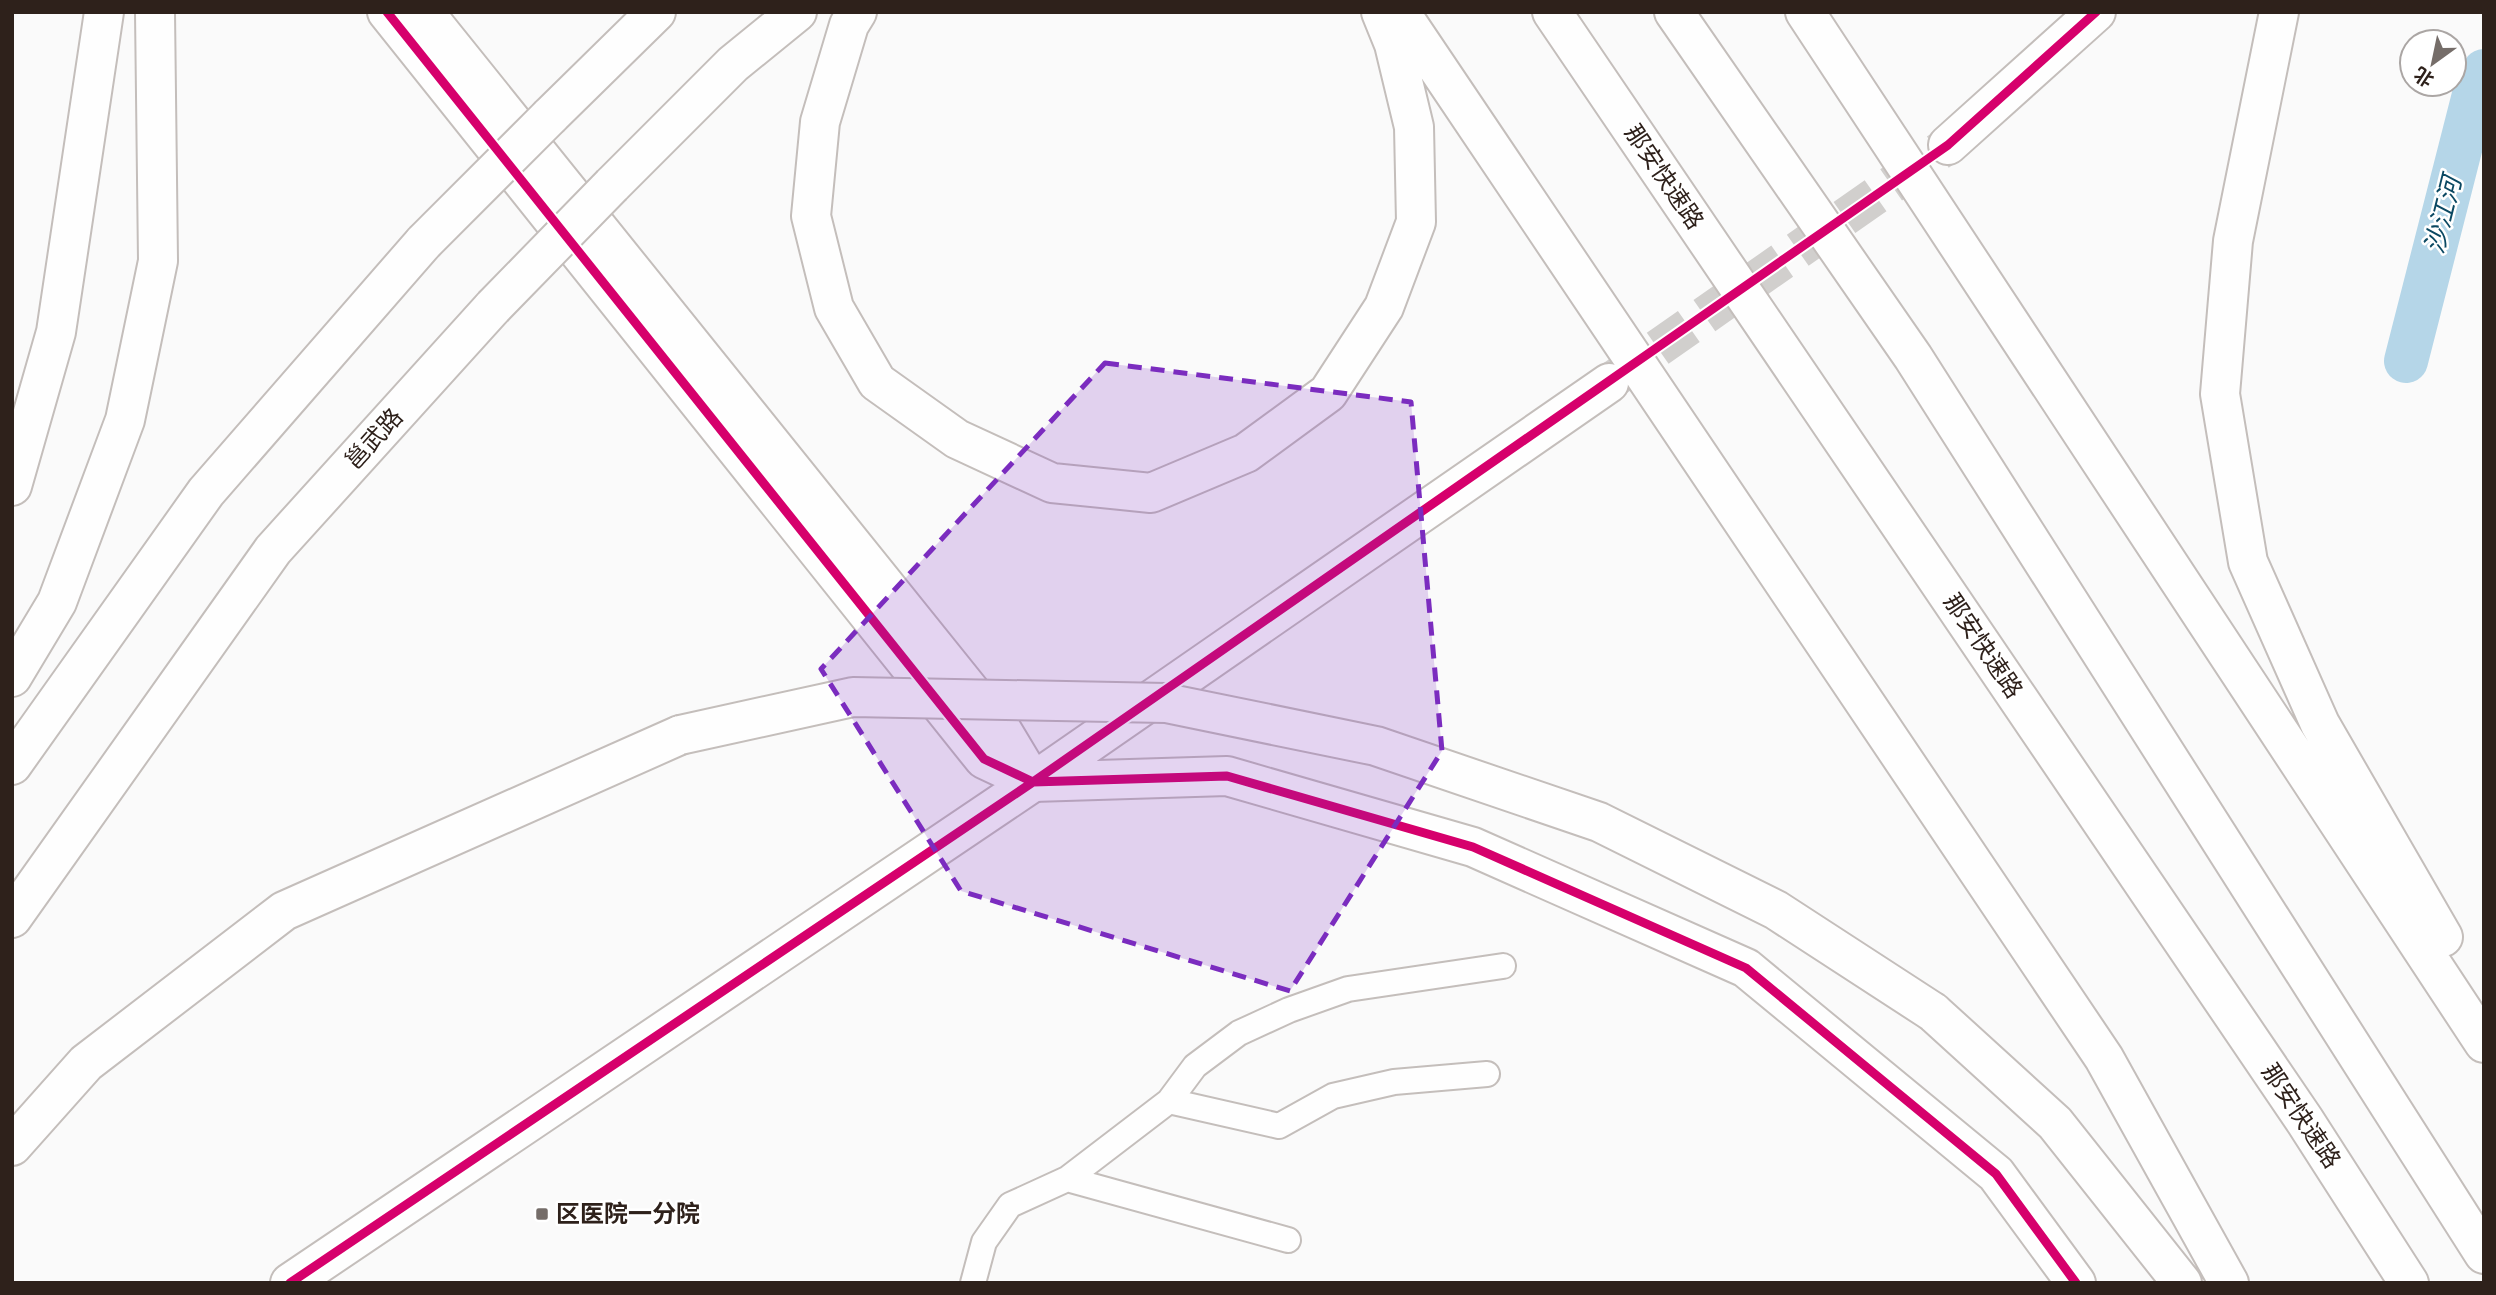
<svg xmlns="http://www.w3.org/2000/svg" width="2496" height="1295" font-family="'PT Sans Narrow','Noto Sans SC',sans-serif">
<rect width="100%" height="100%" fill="#fafafa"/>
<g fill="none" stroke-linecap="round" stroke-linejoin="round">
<path stroke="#b5d6e8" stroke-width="44" d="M2406,361l71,-278 7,-12"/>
<path stroke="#d1cfcd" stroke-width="38" stroke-dasharray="38 19" stroke-linecap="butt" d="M1611,381l337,-236"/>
<g stroke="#c4bebb" stroke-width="28">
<path id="service" d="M1169,1101l110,25 54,-30 61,-14 93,-8
M1067,1179l102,-78 26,-35 44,-33 50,-23 59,-21 155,-23
M973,1283l11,-41 26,-37 57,-26 221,61"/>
</g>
<g stroke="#c4bebb" stroke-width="42">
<path id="minor" d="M1033,782l194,-6 246,71 273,121 250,206 80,109"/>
</g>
<g stroke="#c4bebb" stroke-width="42">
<path id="tertiary" d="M387,12l597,747 49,23
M424,12l579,720 30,50
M1948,145l148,-133
M12,486l44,-154 48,-320
M290,1283l743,-501 576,-399"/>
</g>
<g stroke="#c4bebb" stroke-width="42">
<path id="primary" d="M550,116l106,-104
M612,185l121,-121 64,-52
M12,765l194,-273 218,-250
M12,918l261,-368 220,-243"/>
</g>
<g stroke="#c4bebb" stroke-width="42">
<path id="trunk" d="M857,12l-8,13 -29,97 -9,94 23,92 43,74 80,57 95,44 99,10 95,-40 82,-60 56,-86 32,-85 -2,-95 -20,-83 -13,-32
M1400,12l704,1046 125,225
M1552,12l753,1109 104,162
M1674,12l239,345 571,897
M1805,12l679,1031
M2279,12l-46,229 -13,153 28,168 72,162 123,213
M12,677l45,-75 68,-182 33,-159 -3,-249
M1933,1012l122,111 127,160
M12,1146l74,-83 198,-152 396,-176"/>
</g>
<use href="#service" stroke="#fefefe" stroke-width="24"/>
<use href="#minor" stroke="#fefefe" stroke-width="38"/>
<use href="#tertiary" stroke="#fefefe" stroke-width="38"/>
<use href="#primary" stroke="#fefefe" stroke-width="38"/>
<use href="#trunk" stroke="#fefefe" stroke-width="38"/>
<g stroke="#c4bebb" stroke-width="42" stroke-linecap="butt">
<path id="primary-bridge" d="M424,242l126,-126
M493,307l119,-122"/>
</g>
<g stroke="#c4bebb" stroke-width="42" stroke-linecap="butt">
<path id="trunk-bridge" d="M680,735l173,-38 313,6 210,43 223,76 177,88 157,102"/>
</g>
<use href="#primary-bridge" stroke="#fefefe" stroke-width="38"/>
<use href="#trunk-bridge" stroke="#fefefe" stroke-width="38"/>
<g stroke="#fff" stroke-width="13">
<path id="cycleway" d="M387,12l597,747 49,23 194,-6 246,71 273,121 250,206 80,109
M290,1283l743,-501 915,-637 148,-133"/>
</g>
<use href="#cycleway" stroke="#d6006c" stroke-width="9"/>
</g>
<path fill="#7b2cbf" fill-opacity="0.2" stroke="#7b2cbf" stroke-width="5" stroke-dasharray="14 9" stroke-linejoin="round" d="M1105,363l306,39 31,349 -152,240 -329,-100 -140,-222z"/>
<rect fill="#756d69" stroke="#fff" stroke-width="2.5" x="535" y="1207" width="14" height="14" rx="3.5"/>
<g text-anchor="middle" stroke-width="5" stroke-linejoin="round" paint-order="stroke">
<g font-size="24" fill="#2e211b" stroke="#fff">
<text transform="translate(1664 177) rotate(56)" y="8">那安快速路</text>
<text transform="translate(374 439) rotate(-48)" y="8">邕武路</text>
<text transform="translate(1983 646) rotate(56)" y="8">那安快速路</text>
<text transform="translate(2301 1116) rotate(56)" y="8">那安快速路</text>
</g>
<g font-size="24" font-weight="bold" fill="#2e211b" stroke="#fff" text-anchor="start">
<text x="556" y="1222">区医院一分院</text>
</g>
<g font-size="26" font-style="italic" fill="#0a4862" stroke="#fff">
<text transform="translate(2443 215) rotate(-76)" y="9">沙江河</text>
</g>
</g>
<rect width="2496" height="1295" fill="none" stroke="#2e211b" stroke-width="28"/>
<g transform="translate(2433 63) rotate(213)"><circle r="33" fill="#ffffff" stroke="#aba6a4" stroke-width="2"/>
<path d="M0-5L12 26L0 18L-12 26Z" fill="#756d69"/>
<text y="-10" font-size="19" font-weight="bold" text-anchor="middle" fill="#2e211b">北</text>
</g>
</svg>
